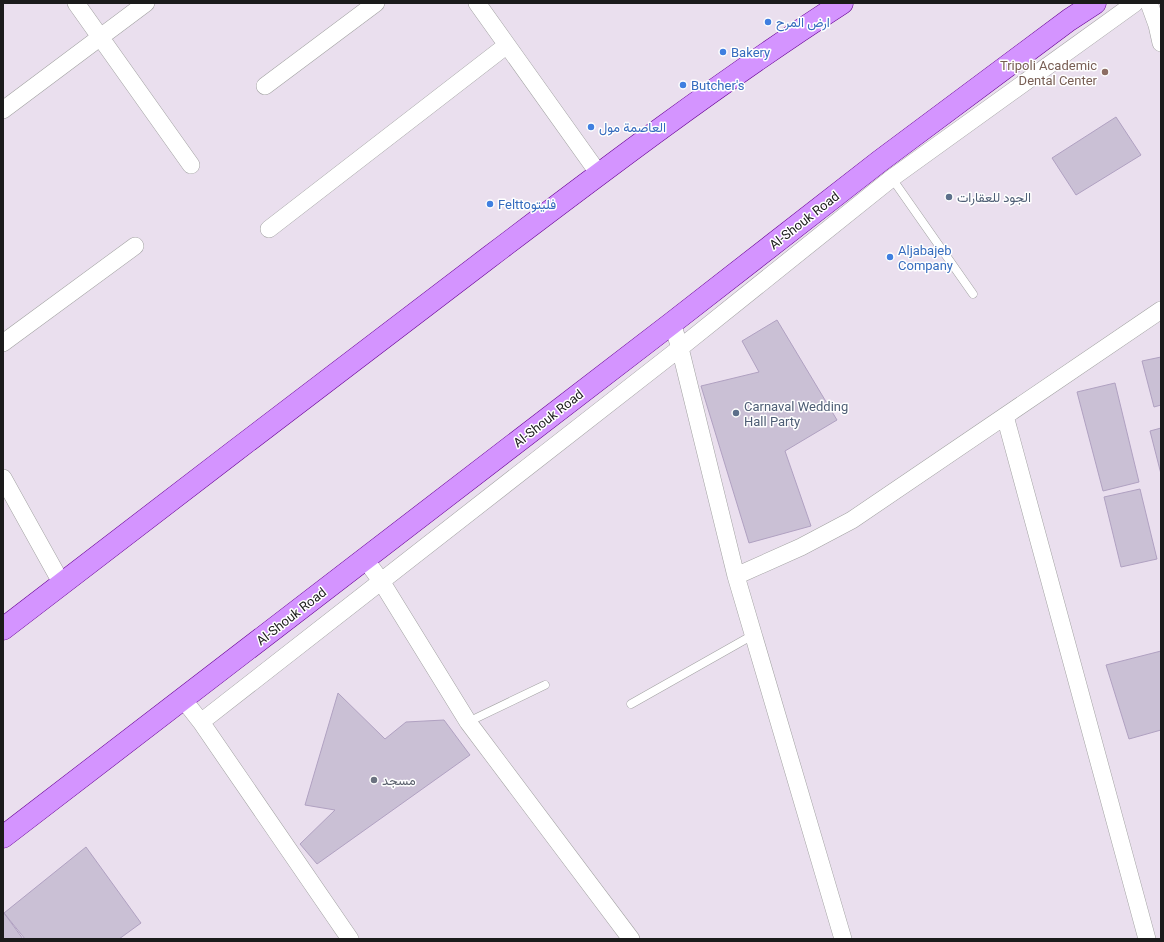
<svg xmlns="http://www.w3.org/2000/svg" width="1164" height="942" font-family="Roboto,Vazirmatn,sans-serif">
<rect width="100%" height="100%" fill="#eadfee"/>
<path fill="#cac0d5" stroke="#b0a1c1" d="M1116,117l25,38 -65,40 -24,-37z
M777,320l60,100 -52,31 26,75 -62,17 -48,-157 58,-14 -17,-31z
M1161,357v48l-7,2 -12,-46z
M1115,383l24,99 -36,9 -26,-99z
M1161,428v46l-11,-43z
M1140,489l17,70 -36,8 -17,-70z
M1161,651v79l-32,9 -23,-74z
M338,693l47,46 21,-17 38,-2 26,35 -153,109 -17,-20 35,-34 -30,-5z
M86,847l55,76 -22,16h-94l-21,-26z
M4,913l19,26h-20v-25z"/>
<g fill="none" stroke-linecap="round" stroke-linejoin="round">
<g stroke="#a2a2a2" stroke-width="9">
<path id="service" d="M891,177l82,117
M631,704l122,-69
M468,722l77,-37"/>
</g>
<g stroke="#a2a2a2" stroke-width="18">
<path id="minor" d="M76,3l115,162
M477,3l122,171
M1149,3l8,22 4,18
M265,86l111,-83
M3,110l143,-107
M269,229l238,-184
M672,323l8,25 56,228 107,363
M3,343l132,-97
M1005,416l142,523
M3,478l59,106
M365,559l16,22 87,141 163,217
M736,576l65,-29 51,-27 309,-210
M183,699l18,23 149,217
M201,722l479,-374 212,-170 243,-175"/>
</g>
<g stroke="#660093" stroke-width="23">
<path id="primary" d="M3,629c162,-124 322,-248 485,-371 116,-88 232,-176 354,-255
M3,837l669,-514 208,-162 189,-141 26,-17"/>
</g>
<use href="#service" stroke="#fff" stroke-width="8"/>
<use href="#minor" stroke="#fff" stroke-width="17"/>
<use href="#primary" stroke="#d494ff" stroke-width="22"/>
</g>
<g fill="#3f7fe0" stroke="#fff" stroke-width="1.5">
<circle cx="768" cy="22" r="4"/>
<circle cx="723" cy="52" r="4"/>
<circle cx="683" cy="85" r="4"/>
<circle cx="591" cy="127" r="4"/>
<circle cx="490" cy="204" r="4"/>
<circle cx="890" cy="257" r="4"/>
</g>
<circle fill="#8d6e63" stroke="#fff" stroke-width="1.5" cx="1105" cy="72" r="4"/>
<g fill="#5c6f8a" stroke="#fff" stroke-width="1.5">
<circle cx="949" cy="197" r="4"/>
<circle cx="736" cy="413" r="4"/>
</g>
<circle fill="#6b7280" stroke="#fff" stroke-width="1.5" cx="374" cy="780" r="4"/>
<g text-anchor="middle" stroke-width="3" stroke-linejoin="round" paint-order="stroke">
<g font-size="13" fill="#366cbe" stroke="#fff" text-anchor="start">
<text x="776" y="27">ارض المرح</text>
<text x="731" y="57">Bakery</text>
<text x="691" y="90">Butcher's</text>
<text x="599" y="132">العاصمة مول</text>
<text x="498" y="209">Felttoفليتو</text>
<text x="898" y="255">Aljabajeb<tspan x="898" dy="15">Company</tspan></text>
</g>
<g font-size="13" fill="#785e54" stroke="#fff" text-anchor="end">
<text x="1097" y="70">Tripoli Academic<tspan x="1097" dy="15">Dental Center</tspan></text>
</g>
<g font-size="13" fill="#4e5e75" stroke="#fff" text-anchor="start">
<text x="957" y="202">الجود للعقارات</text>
<text x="744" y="411">Carnaval Wedding<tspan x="744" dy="15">Hall Party</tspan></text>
</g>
<g font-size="13" fill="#1b1b1b" stroke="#fff">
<text transform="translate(804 220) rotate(-38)" y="5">Al-Shouk Road</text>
<text transform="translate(548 418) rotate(-38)" y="5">Al-Shouk Road</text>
<text transform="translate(291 616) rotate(-38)" y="5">Al-Shouk Road</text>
</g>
<g font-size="13" fill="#5b616d" stroke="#fff" text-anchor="start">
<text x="382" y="785">مسجد</text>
</g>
</g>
<rect width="1164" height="942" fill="none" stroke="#1b1b1b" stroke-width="8"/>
</svg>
